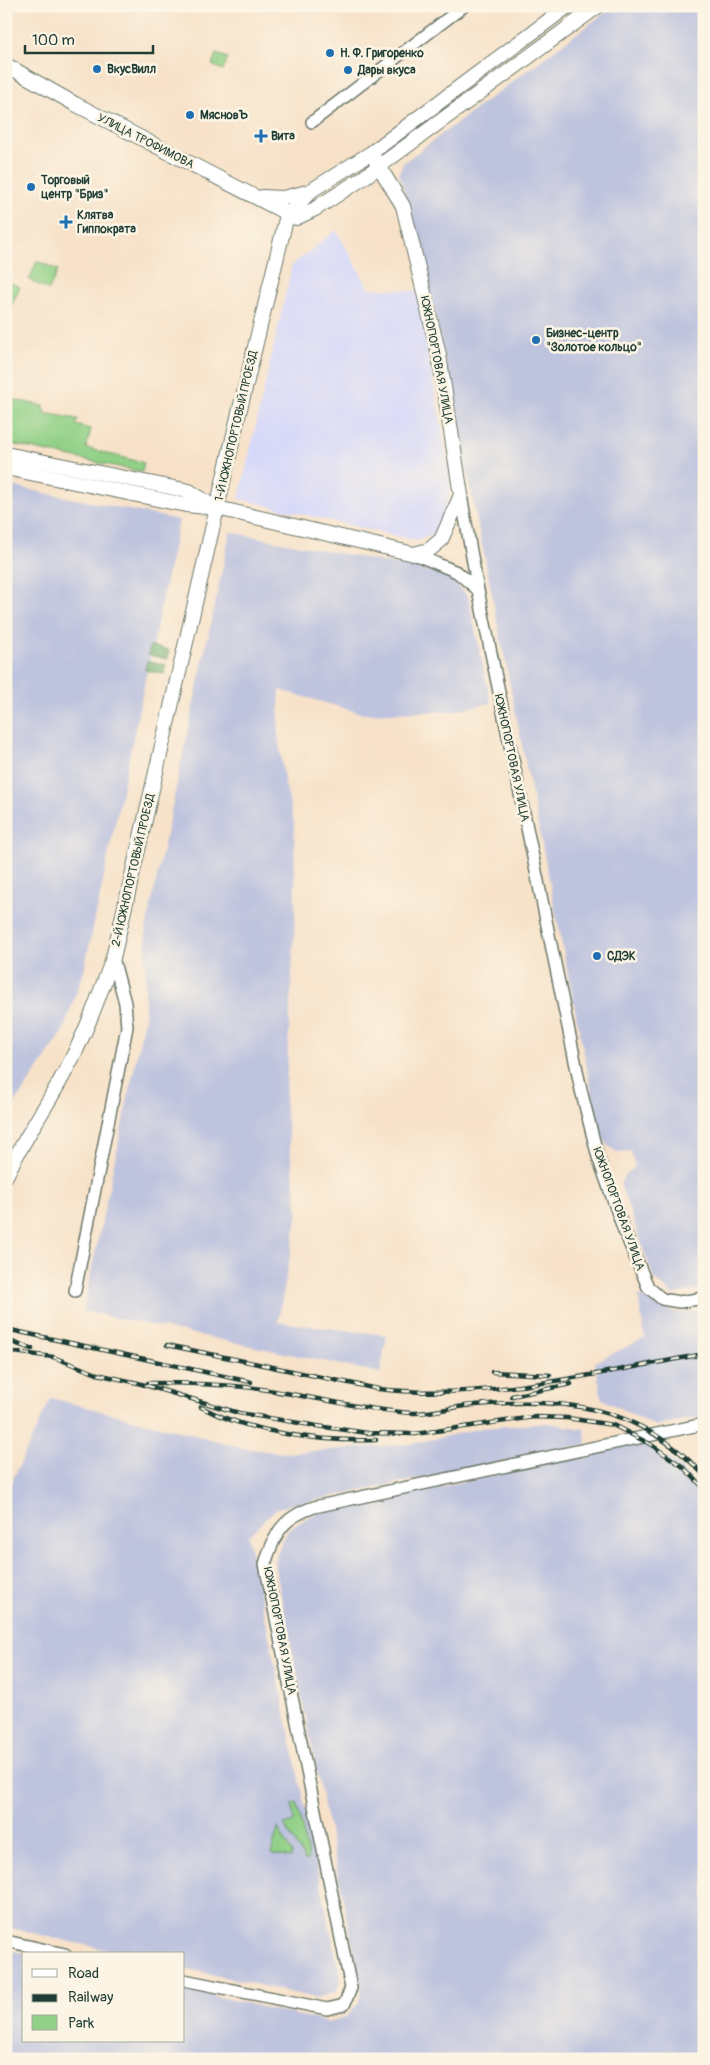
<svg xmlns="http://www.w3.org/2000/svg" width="710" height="2065" font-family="Pangolin,sans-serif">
<rect width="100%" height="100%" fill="#fcf5e5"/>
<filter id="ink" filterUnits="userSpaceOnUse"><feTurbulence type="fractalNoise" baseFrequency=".02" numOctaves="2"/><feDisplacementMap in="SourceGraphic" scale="10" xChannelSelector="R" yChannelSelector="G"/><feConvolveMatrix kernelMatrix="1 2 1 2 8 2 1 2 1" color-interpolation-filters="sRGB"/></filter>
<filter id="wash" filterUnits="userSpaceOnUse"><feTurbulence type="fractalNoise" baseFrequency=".0096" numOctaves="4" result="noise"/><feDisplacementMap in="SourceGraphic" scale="20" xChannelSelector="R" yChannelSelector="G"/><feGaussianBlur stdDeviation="1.12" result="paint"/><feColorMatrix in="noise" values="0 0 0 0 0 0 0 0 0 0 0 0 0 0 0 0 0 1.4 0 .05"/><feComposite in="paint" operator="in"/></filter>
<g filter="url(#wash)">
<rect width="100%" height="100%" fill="#f7e2c9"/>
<path fill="#d6d8f9" d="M336,230l33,58 47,3 36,191 -11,49 -24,10 -178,-42 53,-234z"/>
<path fill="#bec3de" d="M614,6h90v1282l-31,7 -19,-16 -34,-95 5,-9 10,-8 -4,-16 -14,1 -9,-6 -8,-12 -154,-768 -21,-98 -26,-95 4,-10z
M6,485l173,35 -95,451 -22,63 -56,82z
M230,532l205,40 15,6 18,18 23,107 -38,8 -89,3 -84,-24 -2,45 6,44 10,44 1,94 -10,189 13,107 -20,109 109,13 -7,38 -297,-62 62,-295 1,-87z
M638,1295l40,18 26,-5v108l-49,10 -53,-27 -7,-37 50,-24z
M51,1398l197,51 38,4 126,-9 70,-16 66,-5 36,6 3,15 -310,64 -29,28 93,444 -5,12 -20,6 -132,-30v-14h-60l-118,-27v-433z
M644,1442l34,23 26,32v562h-698v-110l22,5h-4v87h160v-52l143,33 19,-5 13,-14 2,-16 -87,-426 14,-32 26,-15z"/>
<path fill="#91d086" stroke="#58865d" d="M216,54l12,4 -5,12 -11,-5z
M37,261l21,9 -9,20 -20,-10z
M6,281l14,6 -14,30z
M6,398l38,8v7l34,6 -2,6 15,4 -5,19 58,15 -2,9 -136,-29z
M297,1803l12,57h-4l-21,-35 10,-3 -2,-18z
M278,1828l14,25 -1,5 -20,-4z"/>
<path fill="#74b273" stroke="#4a7854" d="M150,646l19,4 -2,9 -19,-4z
M147,661l19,4 -2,9 -19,-4z"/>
</g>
<g filter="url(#ink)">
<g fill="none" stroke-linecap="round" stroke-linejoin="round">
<g stroke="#6b7768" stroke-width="14">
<path id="minor" d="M312,122l152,-116
M461,495l17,95 103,500 17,67 25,71 25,59 14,12 17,3 25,-4
M414,554l43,18 21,18
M75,1291l52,-264 -2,-24 -12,-45
M6,1941l59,13
M184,1980l143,29 17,-4 7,-17 -86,-424c10,-31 17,-46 49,-57l390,-83"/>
</g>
<g stroke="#6b7768" stroke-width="16">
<path id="major" d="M6,65l69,39 221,114 19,-9 48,-31 235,-172
M262,197l21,1 24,-6
M6,454l183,37 25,16
M6,468l180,37 31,3 197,46 15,-4 12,-10 20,-45 -22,-140 -36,-149 -32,-53
M6,1176c18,-38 42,-71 61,-108 19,-35 32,-72 46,-110l125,-541 49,-202 25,-25 59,-37 197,-147"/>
</g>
<use href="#minor" stroke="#fff" stroke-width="11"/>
<use href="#major" stroke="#fff" stroke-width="14"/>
<g stroke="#1f3d34" stroke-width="4.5">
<path id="rail" d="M6,1329l245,53
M6,1340l26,9
M167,1345l211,44c109,12 219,-16 326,-35
M6,1351l47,6 44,17 41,9 101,30 78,13 51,7 47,1 119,-17 33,1 46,7 37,19 32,22 22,22
M492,1372l58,3
M148,1383c35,0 70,1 106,5 52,7 104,21 157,25 22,1 42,-7 64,-8 91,-8 163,0 229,70
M512,1396l59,-12
M201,1407c49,26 120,35 175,33"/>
</g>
<use href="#rail" stroke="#fcf5e5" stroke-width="2.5" stroke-dasharray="8" stroke-linecap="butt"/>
</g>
</g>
<g fill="#1f6fb2" stroke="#fcf5e5" stroke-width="2">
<circle cx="330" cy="53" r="5"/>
<circle cx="97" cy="69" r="5"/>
<circle cx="348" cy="70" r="5"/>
<circle cx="190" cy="115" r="5"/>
<path d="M258.5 128.5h5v5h5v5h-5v5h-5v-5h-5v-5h5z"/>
<circle cx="31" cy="187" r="5"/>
<path d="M63.5 214.5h5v5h5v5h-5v5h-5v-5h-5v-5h5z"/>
<circle cx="536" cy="340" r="5"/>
<circle cx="597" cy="956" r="5"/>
</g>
<g text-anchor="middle" stroke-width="5" stroke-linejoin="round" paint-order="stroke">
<g font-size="12" font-weight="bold" fill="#1f3d34" stroke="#fcf5e5" text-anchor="start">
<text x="340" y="57">Н. Ф. Григоренко</text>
<text x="107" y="73">ВкусВилл</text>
<text x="358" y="74">Дары вкуса</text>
<text x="200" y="119">МясновЪ</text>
<text x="271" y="140">Вита</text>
<text x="41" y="184">Торговый<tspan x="41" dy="14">центр "Бриз"</tspan></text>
<text x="77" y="219">Клятва<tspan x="77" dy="14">Гиппократа</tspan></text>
<text x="546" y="337">Бизнес-центр<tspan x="546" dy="14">"Золотое кольцо"</tspan></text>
<text x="607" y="960">СДЭК</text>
</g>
<g font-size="12" fill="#1f3d34" stroke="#fcf5e5">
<text transform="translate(146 141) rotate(27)" y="4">УЛИЦА ТРОФИМОВА</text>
<text transform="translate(437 360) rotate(79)" y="4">ЮЖНОПОРТОВАЯ УЛИЦА</text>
<text transform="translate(236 426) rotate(-77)" y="4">1-Й ЮЖНОПОРТОВЫЙ ПРОЕЗД</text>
<text transform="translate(512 758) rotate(78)" y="4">ЮЖНОПОРТОВАЯ УЛИЦА</text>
<text transform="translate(133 870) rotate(-77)" y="4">2-Й ЮЖНОПОРТОВЫЙ ПРОЕЗД</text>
<text transform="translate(619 1209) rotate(70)" y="4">ЮЖНОПОРТОВАЯ УЛИЦА</text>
<text transform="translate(280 1631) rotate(79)" y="4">ЮЖНОПОРТОВАЯ УЛИЦА</text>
</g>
</g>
<rect width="710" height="2065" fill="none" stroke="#fcf5e5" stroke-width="25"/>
<rect x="22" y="1952" width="162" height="90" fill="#fcf5e5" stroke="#a4ab9e"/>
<rect x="32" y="1969" width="25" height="8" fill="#ffffff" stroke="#a4ab9e"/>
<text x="68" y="1978" font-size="15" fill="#1f3d34">Road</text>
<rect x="32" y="1994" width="25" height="8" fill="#1f3d34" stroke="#a4ab9e"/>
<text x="68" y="2002" font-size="15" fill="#1f3d34">Railway</text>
<rect x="32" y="2015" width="25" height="15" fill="#91d086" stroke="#a4ab9e"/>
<text x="68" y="2028" font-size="15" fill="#1f3d34">Park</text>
<path d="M25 45v8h128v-8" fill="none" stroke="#1f3d34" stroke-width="2.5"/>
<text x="32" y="45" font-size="15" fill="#1f3d34" stroke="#fcf5e5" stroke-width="4" paint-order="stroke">100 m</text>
</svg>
